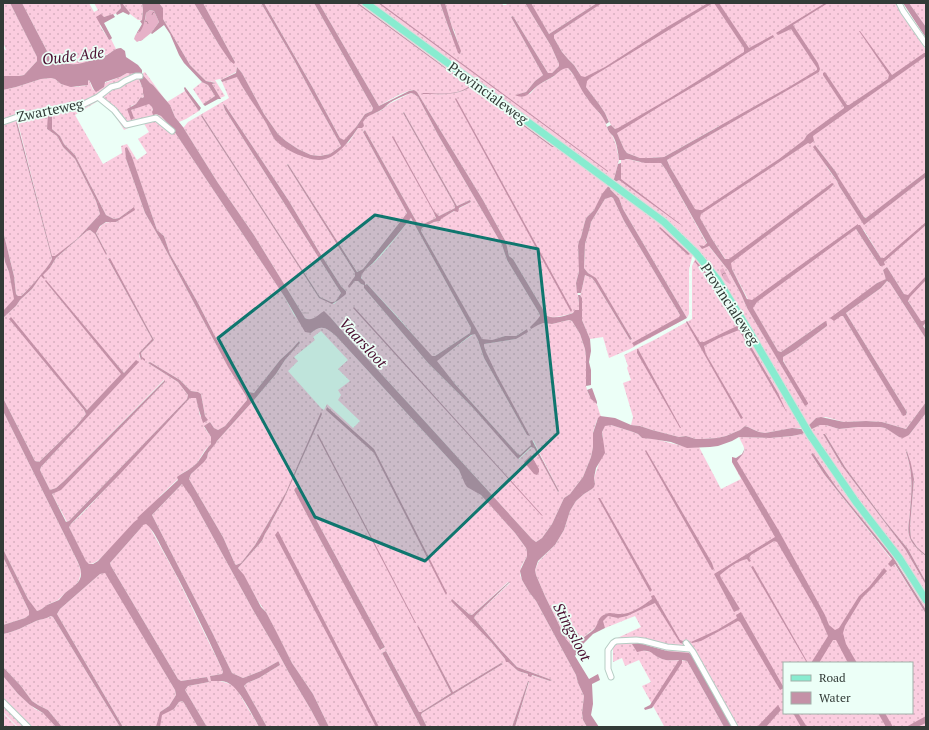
<svg xmlns="http://www.w3.org/2000/svg" width="929" height="730" font-family="'PT Serif',serif">
<defs>
<pattern id="grass-dots" width="8" height="8" patternUnits="userSpaceOnUse"><rect width="8" height="8" fill="#fbccdf"/><path d="M2 2h.1M6 6h.1" fill="none" stroke="#d8b0c0" stroke-width="1.8" stroke-linecap="round"/></pattern>
<pattern id="forest-crowns" width="20" height="18" patternUnits="userSpaceOnUse"><rect width="20" height="18" fill="#e6b1c8"/><path d="M2 6a3 3 0 1 1 6 0M12 15a3 3 0 1 1 6 0" fill="none" stroke="#bb91a3"/></pattern>
<pattern id="wetland-marsh" width="20" height="14" patternUnits="userSpaceOnUse"><rect width="20" height="14" fill="#fbccdf"/><path d="M1 5h8M5 5V1M11 12h8M15 12V8" fill="none" stroke="#d8b0c0"/></pattern>
</defs>
<rect width="100%" height="100%" fill="#ecfff7"/>
<path fill="url(#grass-dots)" fill-rule="evenodd" d="M3,3h7l27,54v4l-13,14 -5,1h-16v-29l2,3h1l-3,-8z
M22,3h67l5,9 4,-2 -4,-7h26l1,5 -6,6 -11,3 -4,9 9,14 2,-1 5,10c-8,6 -14,7 -23,10 -3,1 -6,3 -9,4 -14,4 -27,-2 -37,-12z
M122,3h20l1,7 -1,10h-4l-8,-6v-1z
M159,3h35l25,42 16,17 -32,-59h58l33,57 17,32 30,54 -11,8 -10,2 -9,-1 -13,-6 -12,-8 -8,-7 -14,-20 -22,-41 -5,-6 -1,5 -15,8 -1,-1 -5,1 10,16 -5,2 -8,-14 3,-1 -1,-1 -8,-1 -16,-16 -27,-46v-11z
M264,3h50l59,105 -1,3 -7,3 -9,13 -12,14 -4,-3 -27,-50z
M319,3h37l113,83 -1,1c-12,9 -31,6 -45,7 17,0 33,2 48,-7l81,60 1,-1 -90,-66 -12,-8 -13,-10 -80,-59h2l81,59 1,2 14,9 153,112 -15,25 -8,8 -2,7 -3,12 -2,4 -1,11 1,6v13l-3,12 3,20v7c-8,4 -23,9 -32,6l-34,-57 -4,-3 -3,-14 -23,-42 -66,-108c-1,0 -2,-1 -3,-2 -7,-1 -28,12 -35,16z
M369,3h71l11,32 10,18 -7,-23 -2,-3 -7,-24h57l1,2h4l-2,-2h20l26,43 8,18v2l-7,7h-4l-35,-57 -2,1 32,58 -8,6 -9,11 -10,3 14,-1 8,-9 15,-8 10,-9h5l7,9 12,21 17,21 4,11 5,7 3,8 3,15 -5,19 -2,2z
M530,3h67l-48,31z
M601,3h296l1,5 28,42v122l-59,46 -3,-1 -26,-39 -2,-6 -21,-27 13,24 9,12 2,5 25,38 62,-47v153l-22,-36 -17,-27 -4,3 4,9 -10,4 -36,33h2l60,99h3l1,-3 -61,-99 35,-25 6,-7 3,2 36,56v63l-20,27 -24,-7 -16,-1 -22,1 -18,-5 -10,1 -7,7 -68,-113 -46,-65 -4,-5 -19,-16 -57,-44 6,-4v-18l7,-1 11,3 22,1 5,7 41,74 21,26 13,24 6,14 58,97 -22,-45v-3l12,-7 32,-24v-3l-3,-1 -43,30 -3,-1 -27,-46 -19,-36 -20,-30 -42,-72 -3,-7 53,-31 -1,-3 -55,31 -15,1h-9l-13,-5 -3,-4 -8,-18 -1,-2 -4,-4 -6,-12 -6,-9 -13,-17 -8,-16 -4,-6 -6,-6 -6,-7 -8,-14v-3zM856,229l8,1 20,33 -2,3h-2z
M909,3h17v24z
M131,72l6,2 4,2 -2,4 4,9v4l1,4 -2,1 -1,-1 -5,7 -5,2v4l18,-7 3,4 1,4 3,3 5,2 11,12 112,168 10,19 17,18c11,-9 15,-5 25,3l123,134c5,10 13,19 22,25l34,38 11,15 1,4v4l-6,11 -1,8 2,5 7,12 7,9 40,74 2,8 6,13 -2,17 1,7 4,7h-72l14,-45 -1,-1 -13,37 -3,9h-85l-6,-12 1,-2 81,-49 -2,-1 -48,29 -35,-65 33,66 -30,19h-2l-33,-61 -4,2 39,74h-92l-16,-33 -21,-31 -26,-51c-11,-13 -17,-30 -28,-44l24,-27 3,-7 5,-8 1,-3 13,-24 38,-86 -36,79 -31,53 -14,18 -5,2 -1,-1 -12,-27 -34,-58 2,-5 16,-16 1,-5 9,-12 37,-41 22,-26 9,-14 15,-17 -1,-2 -7,8 -12,11 -26,33 -5,-1 -32,-52 -20,-39 -16,-28 -11,-19 -6,-18 -7,-6 -25,-72 -5,-11 -1,7v5l19,54 15,26 68,128 18,29 1,4 -22,26 -7,4 -4,-2 -4,-6 -6,5 7,10v7l-6,6 -8,13 -6,5 -10,6 -3,5 -18,17 -17,28h3l3,2 26,47 47,96 1,3 -1,2 -12,2c3,2 7,4 10,5 6,2 10,2 16,7l23,39h-52l-22,-37 3,-4 21,-4 -2,-5 -26,4 -3,-2 -67,-113 -1,-3 30,-34c-10,6 -21,12 -30,20 -7,5 -12,15 -21,15l-3,-2 -18,-37 1,2 2,-3 10,-9 109,-117 6,-1 4,19 7,4 -2,-4 -4,-22 -3,-2 -7,-1 -11,-11 -30,-18 -2,1 30,19 10,13 -1,4 -118,122 -2,1 -15,-28 9,-5 104,-107 -1,-2 -100,101 -8,7 -6,2 -10,-20 1,-3 97,-105 -2,-1 -12,12 -79,-92 77,93 -35,36 -78,-92 75,92 2,4 -10,12 -37,36 -4,-1 -32,-63v-80l13,-12 4,-6 12,-11 9,-14 9,-7 6,-10 31,-27 3,-1 5,4 12,21v-1l-11,-21c7,-11 8,-11 20,-11l18,-15 -15,11 -5,1 -8,-4 -31,-60 -11,-11 -4,-8 -8,-7v-15l-5,15 10,7 6,11 12,12 21,42 4,13 -23,25 -22,18h-3l-34,-134h-2l36,136c-2,7 -26,34 -31,37 -1,0 -2,0 -3,0l-2,-2 -2,-18 -11,-45v-141l13,-3 25,-8 10,-1 4,1 6,5 15,3 12,-2v-4l1,-1 4,10 12,-7 15,-6 7,-4zM98,101c13,7 18,16 26,29l19,-8 6,10 -11,7 9,14 -10,7 -10,-16 -6,2 1,7 -19,11 -28,-49zM109,258l45,82 -13,13 1,4 -2,2 -1,-6 13,-14 -44,-80zM321,331l27,29 -10,9 12,12 -12,9 3,5 -3,5 22,21 -7,7 -26,-24 -3,6 -3,-2 -33,-37 10,-10 -4,-4 21,-17 -2,-3zM296,487l3,1 86,159 -4,3 -26,-48 -23,-40 -38,-72zM508,582l2,1 -35,33 -1,2 26,31 17,18 35,13 -2,1 -32,-10 -13,-12 -14,-17 -39,-43 17,15 3,1z
M145,72l22,30 18,-11 14,20 -13,8 -7,3 -4,-5 -5,-12 -17,-20 -3,-2 -8,-9z
M237,76c7,16 18,28 27,43 4,7 7,15 12,22l45,19 28,-18 9,-14h4v-6l4,-4 4,-3 12,-5 7,-6 22,-11 3,1 4,3 20,38 64,110 5,15 32,53 2,7 2,3 9,1 17,-4 3,1 8,13 5,15 1,8v29c2,9 4,11 10,17 2,3 3,9 5,13l-4,4 -4,12v15l-2,10 -8,20 -13,17 -6,4 -12,26 -10,14 -6,4 -4,-3 -112,-123 -68,-74 -21,-24h-26l-51,-83 -36,-52 -35,-56h1l4,-5 41,-24 -7,-16zM223,104l2,1 64,96 29,49 23,36 5,5 -5,7 -7,6 -15,-6 -118,-182 1,-1 118,182 11,5h4l6,-9 -116,-183zM404,112l53,94 13,-6 1,2 -31,17v2l-6,1 -12,6 -1,3 61,109h11l12,-4h11l11,-7 -11,10 -32,5c-2,11 38,77 45,91h-2l-43,-77 -6,-18 -3,-7 -39,28 19,23 62,69 3,2 11,-10 2,-5 26,51 -1,1 -24,-44 -2,-1 -13,12 -47,-52 -44,-44 -64,-75 1,-3 -4,-1 -3,-3h-3l-6,6 6,-11v-3l-68,-108 1,-1 69,108 6,-3 44,-56 -44,-81 2,-2 54,96 17,-8 -3,-7 6,5 16,-8 -1,-4 -51,-91z
M202,82l6,3 7,11 -12,8 -10,-15z
M611,188l14,9 43,32 25,25 -4,15v45l-2,4 -64,-109 -4,-11 -9,-9z
M610,197l3,1 11,23 59,99 -53,29 -21,9 -6,-21 -13,2 -8,-19v-22l-2,-3 1,-2 4,-18 7,3 3,4 35,58 2,-1 -36,-60 -8,-6 -4,-5 1,-24 5,-17 1,-5 14,-23z
M411,218l60,110 -1,5 -35,23 -3,1 -35,-41 -30,-32 -2,1c-2,-4 -5,-7 -3,-12 3,-4 8,-7 12,-10 14,-14 25,-30 37,-45z
M3,251l2,11 4,10 6,27 -12,12z
M696,257l26,37 83,134h-13l-27,5 -6,-1 -11,-5 -3,-1 -5,4 -14,6 -9,2 -15,1h-6l-10,-3 -7,1 -27,-7 -12,-4 -9,-1 2,-8 -10,-34 8,-3 -4,-12 1,-2 -4,-11 32,-16 36,-20v-53z
M3,411l67,135 9,19 2,7 -2,8 -4,6 -10,7 -7,7 -9,4 -9,6 -3,1 -2,-1 -7,-11 -25,-50z
M926,413v142l-9,-8 -6,-9 -1,-11 4,-48 -7,-28 -1,1c7,21 6,36 4,58 0,7 -3,19 -1,25 2,9 10,16 17,21v26l-18,-33 -23,-28 -40,-54 -20,-33h-2l19,32 63,83 21,36v25l-28,-46 -61,-76 -24,-35 -2,1 13,20 68,86 34,54v113h-194l-40,-72 -25,-4 -28,-8 4,8c11,0 9,3 17,7 8,4 19,1 27,3l37,66h-61l1,-1 -22,-40 9,-4 -12,-22 -14,6 -3,-8 -9,4v-22l28,-13 -6,-11 -30,12 -2,-3 -7,2 -23,19 -3,-1 -4,-6 -21,-43 -9,-21 -1,-5 4,-9 16,-16 9,-15 6,-19 6,-10 8,-7 8,-5 3,-5 -1,-6 5,-15 4,-26 -1,-5 3,-7h6l22,7 5,2 4,4c19,-1 37,11 57,9l22,42 20,-10 -9,-17v-5l5,3c11,-10 8,-10 2,-23l31,1 22,-2 10,-2 18,-9h6l13,4 19,-2h22l5,1 6,3 8,6 10,-2zM784,663h128v50h-128z
M182,484h1l8,13 62,113 24,41 12,22 22,37 9,17h-53l-23,-41 3,-3 12,-5 21,-13 -1,-3h-2l-16,9 -18,7 -11,-5 -19,-39 -61,-119z
M3,557l26,54v4l-4,3 -22,7z
M103,573h2l2,2 68,115 1,5 -7,11 -9,6 14,-3 5,-7 3,-1 2,2 14,24h-75l-66,-113 3,-5 40,-35z
M51,616l2,1 67,110h-58l-14,-17 -10,-5 -6,-4 -11,-15 -18,-19v-33c12,-2 22,-8 33,-13 5,-2 11,-2 15,-5z
M3,676l15,18 17,15 8,4 4,3 9,11h-38l-15,-15z
M3,713l14,14h-14z"/>
<path fill="url(#forest-crowns)" d="M150,10l4,1 5,11 -8,11 -10,8h-2l-2,1 -3,-3 1,-3 4,-7 -1,2c6,-7 7,-8 8,-18z
M723,268l8,15 -1,1c-6,-3 -8,-7 -10,-14z"/>
<path fill="url(#wetland-marsh)" d="M300,310l3,2 21,-1c-13,7 -14,16 -24,-1z"/>
<path fill="#c491a7" fill-rule="evenodd" d="M10,3h12l25,48c14,15 27,16 45,9 5,-2 11,-3 15,-5 5,-3 8,-7 14,-7l4,3 1,6 12,8 4,5v4l8,9 3,2 17,20 5,12 8,10 35,56 36,52 51,83c7,4 13,-3 19,-7l7,7 21,24 68,74 112,123 4,3 6,-4 10,-14 12,-26 6,-4 13,-17 8,-20 2,-10v-14l5,-15 2,-2 15,2 16,7 9,1 12,4 27,7 7,-1 10,3h6l15,-1 9,-2 14,-6 5,-4 3,1 4,2 7,3 6,1 27,-5 10,1 7,-4 7,-7 5,-1 23,5 22,-1 16,1 24,7 20,-27v11l-17,22 -6,3 -4,-1 -9,-6 -5,-3 -5,-1h-22l-19,2 -13,-4h-6l-18,9 -10,2 -22,2 -31,-1 -7,4 -14,5 -8,1 -23,1 -16,-6 -19,-3 -10,-1 -4,-4 -5,-2 -22,-7 -6,1 -3,6 3,21 -9,15 -2,10 1,6 -1,3 -2,2 -8,5 -8,7 -6,10 -6,19 -9,15 -17,16 -3,9 1,5 9,21 21,43 5,6 2,1 3,-2c5,-6 14,-10 19,-16 4,-5 2,-11 11,-14 4,-2 8,0 12,0 13,1 24,-8 34,-15l-1,-3 3,-1 26,45 3,1 1,3 -4,-1 -25,-40 -28,13 -9,2 -10,-2 -5,5 2,7 -12,6 -11,11 -7,11 14,23 9,-5 2,6 -8,4 1,20 -2,11 8,12h-12l-4,-7 -1,-7 2,-17 -6,-13 -2,-8 -40,-74 -7,-9 -7,-12 -2,-9 7,-15v-4l-1,-4 -11,-15 -34,-38 -14,-8 -2,-3 -6,-14 -123,-134c-10,-8 -14,-12 -25,-3l-6,-1 -21,-36 -112,-168 -11,-12 -5,-2 -3,1 -1,-3 1,-2 -1,-3 -3,-3 -18,6 3,8 -3,2 -4,-11 9,-5 5,-7 1,1 2,-1 -1,-4v-4l-4,-10 2,-3 -4,-2 -10,-1 -7,4 -15,5 -1,5 -8,5c-4,-4 -4,-8 -7,-12l-1,1v4l-17,2 -10,-3 -6,-5 -4,-1 -10,1 -25,8 -13,3v-14h16l5,-1 13,-14v-4z
M120,3h2l8,10 -1,2 -6,-3 -6,3 -1,-2 5,-5z
M142,3h17l4,5v11l27,46 16,16 10,2 -4,1 9,15h-3l-13,7 -2,-2 12,-8 -7,-11 -6,-3 -18,-19 -5,-8 -9,-21 -6,-9 -12,9 -1,-1 8,-11 -5,-11 -4,-1 -4,3c-1,7 -2,13 -6,19l-2,-1 4,-7 -2,-3 2,-1 1,-10z
M194,3h9l32,59 -1,2 -4,-3 -11,-16z
M261,3h3l49,85 27,50 4,2 12,-13 9,-13 7,-3 1,-3 -59,-105h5l60,103 30,-15 5,-1 3,2 66,108 23,42 3,14 4,3 34,57c8,3 18,0 26,-3l2,-3h4v-7l-1,-8h2l2,3v22l8,19 1,12 -2,11 2,8v15l-5,1v-29l-1,-8 -5,-15 -8,-13 -3,-1 -17,4 -9,-1 -5,2 -7,4 -1,-2 7,-7 3,-4 -1,-3 -32,-53 -5,-15 -64,-110 -20,-38 -4,-3 -3,-1c-8,3 -16,6 -23,11 -2,2 -5,5 -7,6 -8,5 -13,4 -18,12l1,4 -2,2h-4c-8,12 -22,32 -39,32 -7,0 -14,-3 -20,-5 -8,-3 -18,-9 -24,-15 -5,-7 -7,-15 -12,-22 -9,-14 -19,-27 -26,-41l-15,5 -1,-2 15,-7 1,-6 5,6 22,41 14,20 8,7 12,8 13,6 9,1 10,-2 11,-8 -30,-54 -17,-32z
M356,3h2l80,59 13,10 12,8 91,67h-2l-81,-60c-15,9 -31,7 -48,7l-1,-1c15,0 34,3 46,-6l1,-1z
M378,3h2l228,168v1z
M440,3h5l7,24 9,24 -1,3 -2,-1 -10,-27z
M525,3h6l18,31 48,-31h5l-48,32v3l8,14 6,7 6,6 7,11 4,1 20,-10 62,-40 41,-24h5l-123,75 -3,3 -1,6 13,17 6,9 4,9 -3,2c-4,-11 -13,-16 -19,-26 -7,-9 -11,-22 -19,-30 -6,0 -9,4 -14,8 -4,3 -10,5 -14,8 -9,5 -12,17 -25,11l11,-3 9,-11 8,-6 -32,-58 2,-1 35,57h4l7,-7v-2l-8,-18z
M714,3h5l30,45 24,-13 1,2 -27,16 -32,21 -53,31 -45,28 7,16 3,4 13,5h9l15,-1 125,-70 28,-17v-2l-26,-39 -13,6 -2,-2 49,-30h3l-35,22 25,38 2,6 -1,3 -152,88 3,7 25,42 3,1h4l77,-51 25,-19 3,-5 37,-27v-1l-21,-32v-2l2,-1 22,33h2l39,-26 1,-4 -30,-44h1l32,44 32,-22h2v3l-113,80 1,5 -4,3 -2,-1 -54,36 -53,35 -1,4 12,21 13,20h4l103,-76 2,1 -5,5 -98,74 1,6 15,30 5,1 106,-76v1h2l21,33h3l42,-36v3l-42,37 1,3 -3,1h-2l-24,-37 -99,73 -4,6 18,31 7,12 3,1 43,-30 2,-1 1,3v2l-32,24 -12,7v4l25,42v1l-3,2 -58,-98 -6,-14 -13,-24 -19,-24 -7,3 -3,-4 3,1h2l3,-3 -41,-73 -5,-7h-16l-17,-4h-2l-2,1h-5c-1,-8 -2,-17 -6,-24 -3,-3 -5,-5 -6,-9l4,-2 4,4 3,-1 52,-30 74,-46v-4z
M903,3h6l17,24v11z
M101,14l3,3 9,-3 2,3 -11,6 8,15 -1,1 -2,1 -13,-23z
M185,87l16,21 -2,3 -14,-20 -1,-3z
M456,98l116,212 -1,2 -116,-213z
M223,104l2,1 64,96 29,49 23,36 5,5v3c-2,2 -11,9 -14,10l-13,-6 -118,-182 1,-1 118,182 11,5h4l6,-9 -116,-183z
M404,112l53,94 13,-6 1,2 -12,6 -1,4 -4,-1 -13,8 -1,2 -6,1 -12,6 -1,3 61,108 10,1 13,-4h11l11,-7 1,3 -12,7 -32,5v2l2,6 11,23 33,61 -3,-1 -43,-77 -6,-18 -3,-6 -4,1 -34,26 18,23 62,69 3,2 11,-10 -1,-4 2,-1 27,51 -1,1 -24,-44 -3,-1 -13,12 -46,-52 -44,-44 -64,-75v-3l-3,-1 -3,-3h-3l-6,7 -1,-2 7,-10v-3l-68,-108 1,-1 69,108 6,-3 44,-56 -44,-81 2,-2 54,96 17,-8 -3,-7 -41,-74 1,-1 41,75 5,5 16,-8 -1,-4 -51,-91zM411,218l60,110 -1,5 -35,23h-3l-35,-39 -30,-33 -2,1v-3l-4,-4 1,-4 4,-5 7,-6 21,-24z
M48,114h4v15l8,7 4,8 11,11 31,60 8,4 5,-1 15,-11 1,3 -19,12h-10l-6,4 -4,7 11,21 -1,1 -11,-21 -5,-4 -3,1 -31,27 -6,10 -7,7 2,3 -1,1 -3,-3 -9,13 -12,11 -4,6 -13,12v-7l11,-12 -5,-27 -4,-10 -2,-11v-20l11,45 2,18 2,2c1,0 2,0 3,0 5,-3 29,-31 31,-37l-36,-136 1,-1 35,134h3l22,-17 23,-25 -4,-13 -21,-42 -12,-12 -6,-11 -10,-7z
M815,145l21,27 3,6 25,39 2,1 60,-46v5l-62,48 -25,-39 -2,-5 -24,-34z
M127,147l5,10 25,73 7,6 6,18 11,19 16,28 20,39 32,52 5,1 26,-33 12,-11 7,-8 1,2 -15,17 -9,14 -22,26 -37,41 -1,2 -8,10 -1,5 -3,4 -13,12 -2,5 34,58 12,27 1,1 5,-2 14,-18 31,-53 35,-80 1,2 -38,85 -13,24 -1,3 -5,8 -3,7 -24,27 6,7 17,32 5,5 10,19 16,32 21,31 16,33h-9l-9,-17 -22,-37 -12,-22 -24,-41 -62,-113 -9,-13 -30,31 61,119 19,39 11,5 18,-7 16,-9h2l1,3 -21,13 -12,5 -3,3 23,41h-8c-6,-11 -19,-37 -29,-43 -5,-4 -12,-3 -19,-3l-1,-5 12,-2 1,-2 -1,-3c-18,-39 -37,-79 -58,-117 -5,-9 -10,-22 -18,-28l-3,1 -3,4 -30,34 1,3 67,113 3,2 26,-4 2,5 -21,4 -3,4 22,37h-9l-14,-24 -2,-2 -3,1 -5,7 -12,6 -2,12h-4l4,-15 9,-6 7,-11 -1,-5 -70,-117 -5,1 -40,35 -3,5 66,113h-3l-67,-110 -2,-1c-5,3 -10,3 -15,5 -11,5 -21,11 -33,13v-9l22,-7 4,-3v-4l-26,-54v-8l25,50 9,12c4,-1 6,-3 10,-6 4,-2 8,-3 12,-5 2,-2 4,-5 6,-7 7,-6 17,-10 16,-21 -1,-8 -8,-19 -11,-26l-67,-135v-13l32,63 4,1 37,-36 10,-12 -2,-4 -75,-91 2,-2 76,93 34,-36 -76,-93 1,-1 78,93 12,-13 3,2 -98,105 -1,3 10,20 6,-2 8,-7 101,-101v2l-104,108 -9,4 14,28 3,-1 118,-122 1,-4 -10,-13 -30,-19 2,-1 30,18 11,11 7,1 3,2 4,22 3,4 -5,3 -5,-16 -2,-9h-6l-69,75 -50,51 -2,3 17,34 3,3h4l5,-3 36,-39 4,-3 -1,-1 41,-38 -1,-3c7,-5 14,-8 20,-14 5,-6 8,-13 14,-19v-7l-7,-11 6,-4 4,6 4,2 7,-4 22,-26 -1,-4 -18,-29 -68,-128 -15,-26 -19,-54 -1,-11z
M621,163v16l62,47 -5,-3 -59,-43 -4,2 -5,7 9,9 4,11 64,109 -53,28 -2,-3 47,-26 1,-2 -56,-94 -11,-23 -2,-1 -6,2 -14,23 -1,5 -5,17 -1,24 4,5 8,5 36,61 -2,1 -35,-58 -3,-4 -7,-3 -4,18h-4l-1,-10 3,-12 -1,-25 1,-5 2,-4 3,-12 2,-7 8,-8 8,-16 12,-15 4,-15z
M660,227l30,27 -2,1 -29,-27z
M110,258l44,82 -13,13 1,4 3,2v2l-3,-2 -1,1 -2,-7 13,-14 -44,-80z
M695,260l18,21 40,69 25,43 9,20 -48,-83 -20,8 -15,8 2,8 37,64 -2,1 -55,-97 1,-1 13,21h4l33,-16 -1,-3 -25,-42 -16,-19z
M887,267l17,27 4,1 18,-19v4l-16,17 -2,4 13,20h2l3,-2v3l-3,4 3,4v9l-36,-56 -3,-2 -6,7 -35,25 61,99 -1,3 -3,1 -60,-100h-2l-7,5 -4,-3 47,-35 9,-4 -3,-9z
M354,307l189,209 -2,-1 -188,-207z
M637,349h1l43,79h-1l-43,-75z
M592,388l5,14v2l-6,-5 -4,-9z
M327,407l47,42 73,144 -1,2 -72,-142 -48,-43z
M318,434l98,189h-1l-98,-188z
M823,434h2l20,33 40,54 23,28 18,33v3l-21,-36 -63,-83z
M745,448l-2,6 -6,7 42,70 46,84 4,10 6,5 4,-2 20,-32 10,-9 15,-19 3,3 -15,17 -10,10 -17,28 -2,7 3,11 11,19h-9l-12,-23h-3l-14,23h-8l17,-27 -10,-23 -41,-71 -3,-1 -23,14 -2,3 2,3 -2,1 -2,-3c-10,2 -20,10 -27,16l1,3 19,31 -6,3 -20,-38 61,-37 -43,-75v-5l4,1 6,-4z
M646,450l66,113 2,6 -2,1 -67,-119z
M907,451l4,13 3,15 -4,48 1,11 6,9 9,8v1c-7,-5 -15,-12 -17,-21 -2,-6 1,-18 1,-25 2,-22 3,-37 -4,-58z
M813,453l24,35 56,69 33,53v4l-31,-50 -4,3 -3,-3 4,-5 -68,-85 -13,-20z
M531,455l8,14v3l-2,3 -3,-1 -10,-12z
M296,487l3,1 86,159 -5,3c-29,-53 -58,-106 -86,-160z
M598,498h2l52,92 -2,2z
M278,531l101,196h-3l-101,-192z
M753,566l55,97h-1l-56,-96z
M509,582h1l-35,34 -1,2 26,31 17,18 35,13 -2,1 -18,-6 -1,2 -3,-1v-2l-10,-3 -10,-9h-2l-1,-3 -14,-17 -40,-41 1,-2 17,15 3,1z
M741,612l43,76 -4,2 -40,-68 -2,-1 -37,20 -9,2 -1,-1 26,-12 20,-12 -1,-3z
M417,626l2,1 34,65 48,-29 2,1 -81,49 -1,2 6,12h-6l-39,-74 4,-2 33,61h2l30,-19z
M639,643l28,8 22,2 3,2 40,72h-8l-37,-66 -5,-1v3l-30,45 -7,2 -1,-2 6,-3 29,-45c-6,0 -12,1 -17,-1 -12,-5 -10,-11 -25,-7l-5,-8z
M3,667l18,19 11,15 6,4 10,5 14,17h-6l-13,-14 -13,-8 -12,-11 -15,-18z
M528,681h1l-14,46h-3l3,-9z
M778,705l3,5 -15,17h-9z
M793,713h5l9,14h-6z
M878,713h7l8,14h-7z
M926,716v7l-9,4h-11z"/>
<g fill="none" stroke-linecap="round" stroke-linejoin="round">
<g stroke="#b6cdc4" stroke-width="7">
<path id="minor" d="M899,3l4,8 23,33
M98,97l13,-10 8,-2 6,-4 11,-5h4
M3,122l17,-6 21,-4 27,-3 14,-4 16,-8 16,13 12,15 30,-7 16,13
M686,643l7,9 42,75
M611,677l-3,-8v-19l5,-7 3,-2 20,-1 8,1 23,6 23,2
M3,702l25,25"/>
</g>
<g stroke="#dadcdb" stroke-width="9">
<path id="major" d="M366,3l298,219 32,31 22,27 25,41 67,114 46,67 44,57 26,41"/>
</g>
<use href="#minor" stroke="#fff" stroke-width="5"/>
<use href="#major" stroke="#88ecd0" stroke-width="7"/>
</g>
<path fill="#0f766e" fill-opacity="0.2" stroke="#0f766e" stroke-width="3" stroke-linejoin="round" d="M375,215l163,34 20,184 -133,128 -110,-44 -97,-179z"/>
<g text-anchor="middle" stroke-width="3.5" stroke-linejoin="round" paint-order="stroke">
<g font-size="14" fill="#323b37" stroke="#ecfff7">
<text transform="translate(488 93) rotate(36)" y="5">Provincialeweg</text>
<text transform="translate(50 110) rotate(-12)" y="5">Zwarteweg</text>
<text transform="translate(730 304) rotate(57)" y="5">Provincialeweg</text>
</g>
<g font-size="15" font-style="italic" fill="#4b0e30" stroke="#ecfff7">
<text transform="translate(73 56) rotate(-7)" y="5">Oude Ade</text>
<text transform="translate(363 343) rotate(47)" y="5">Vaarsloot</text>
<text transform="translate(572 632) rotate(62)" y="5">Stingsloot</text>
</g>
</g>
<rect width="929" height="730" fill="none" stroke="#323b37" stroke-width="8"/>
<rect x="783" y="662" width="130" height="52" fill="#ecfff7" stroke="#a2b1aa"/>
<rect x="791" y="675" width="20" height="6" fill="#88ecd0" stroke="#a2b1aa"/>
<text x="819" y="682" font-size="12" fill="#323b37">Road</text>
<rect x="791" y="692" width="20" height="12" fill="#c491a7" stroke="#a2b1aa"/>
<text x="819" y="702" font-size="12" fill="#323b37">Water</text>
</svg>
